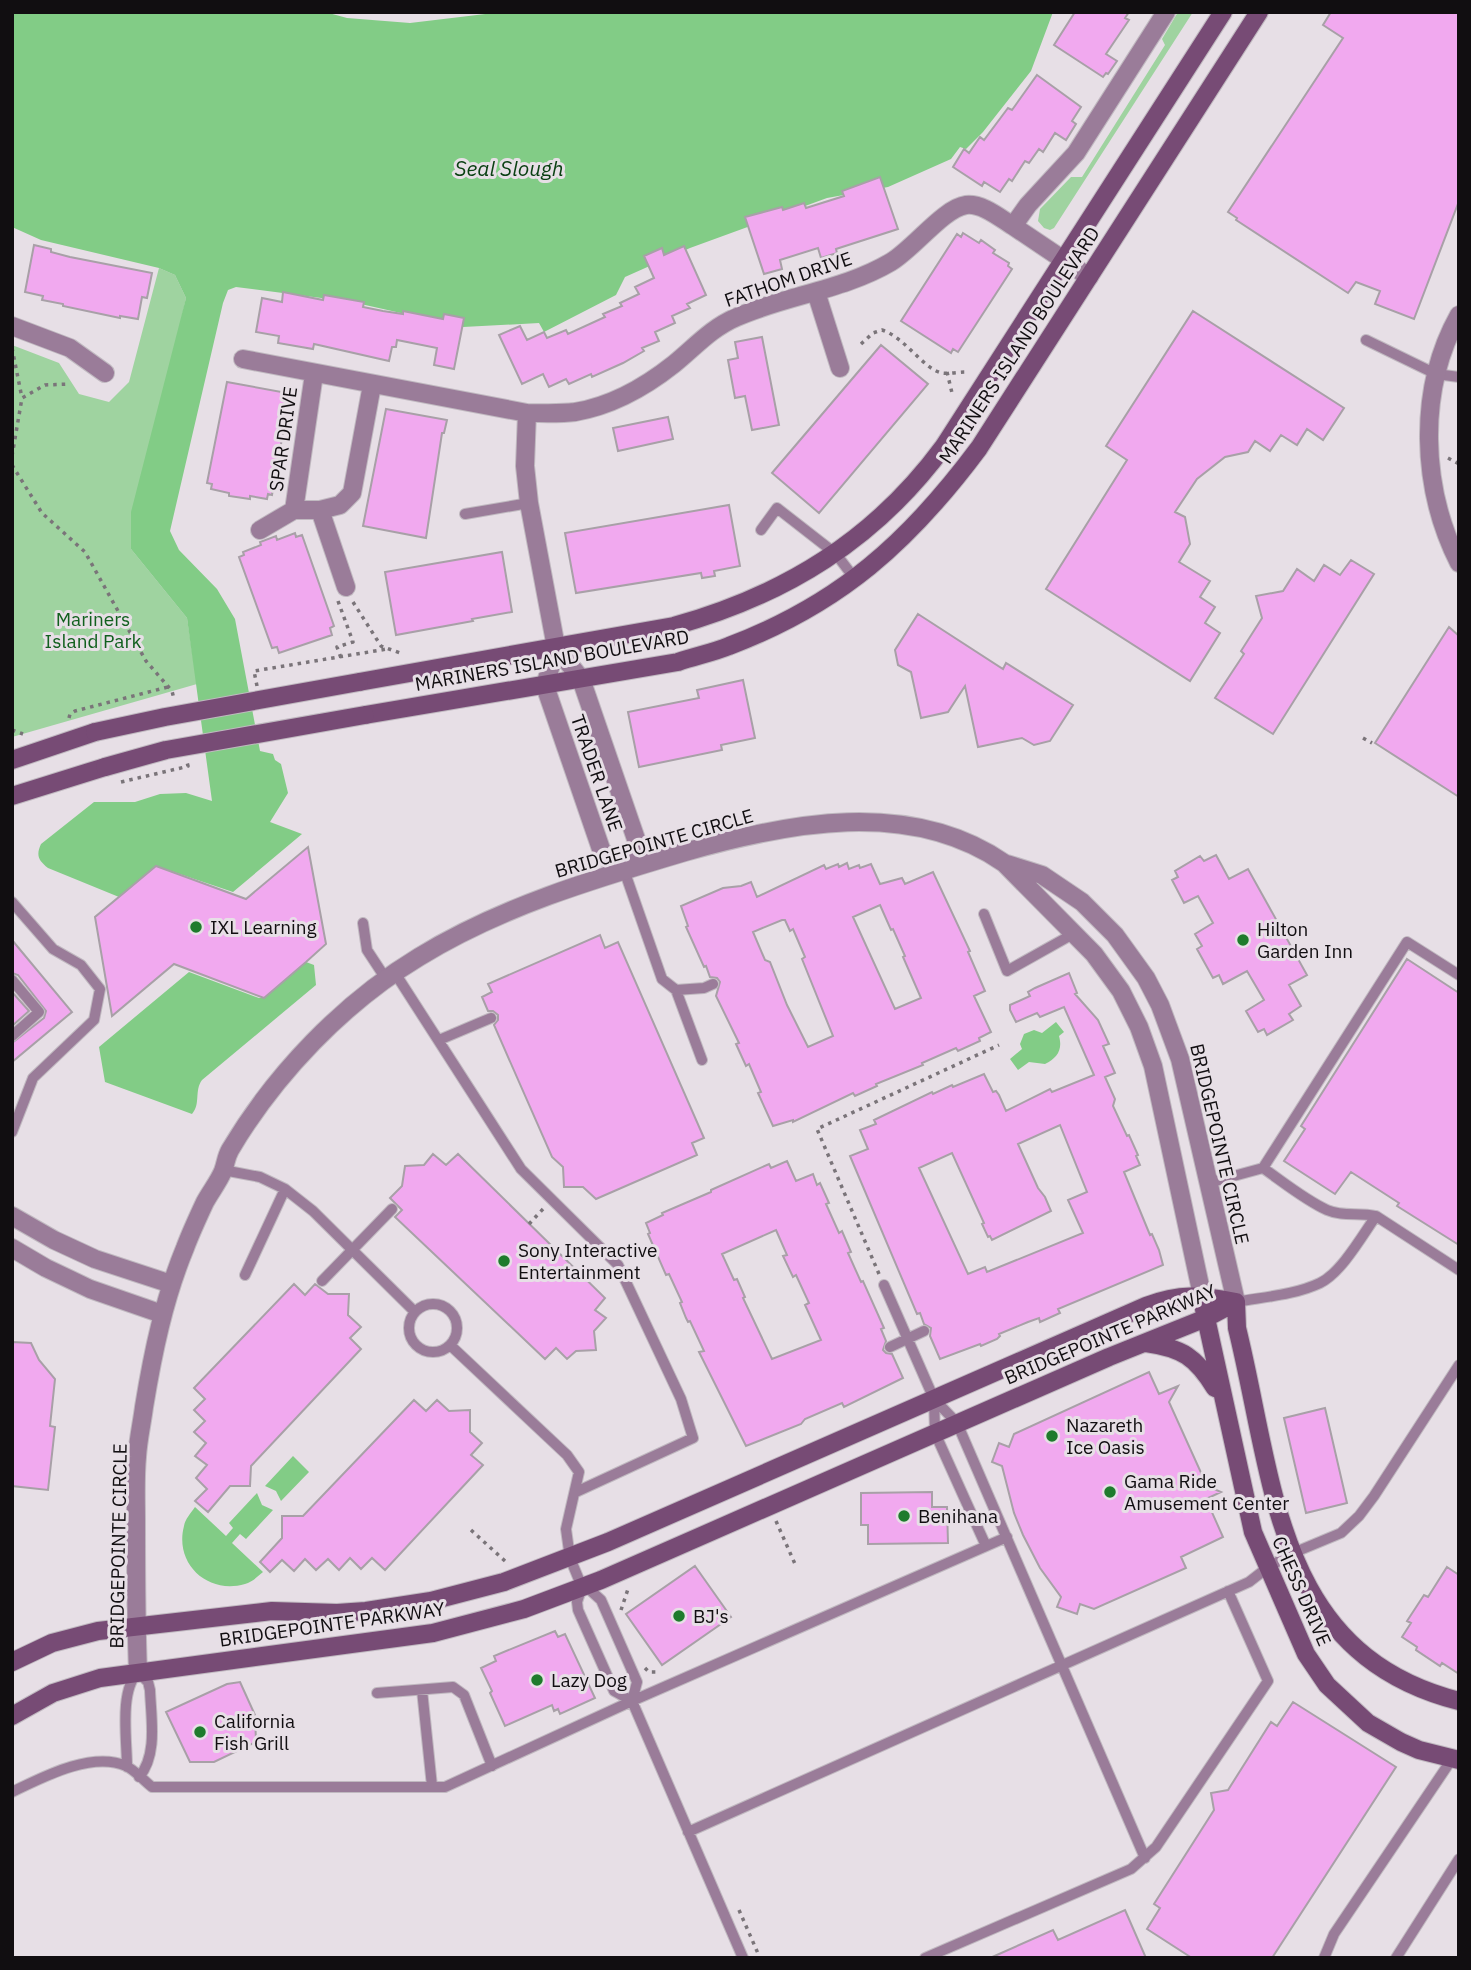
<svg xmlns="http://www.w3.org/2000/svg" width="1471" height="1970" font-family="'IBM Plex Sans',sans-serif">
<rect width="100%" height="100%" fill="#e7dfe6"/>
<path fill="#9fd3a0" d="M1178,12h15l-139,216 -4,2 -6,-2 -6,-7 2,-12 31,-32h11l83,-132 -3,-6z
M159,268l16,7 11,23 -55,251 56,69 10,66 -185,53v-392l47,18 20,31 30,8 20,-20z"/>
<path fill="#82cc86" d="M12,12h313l22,6 63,5 92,-11h551l-22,59 -48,61 -17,17 -6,-2 -9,12 -63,28 -61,11 -137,50 -65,29 -9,18 -72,37 -5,-9 -76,4 -111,-25 -116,-15 -8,3 -5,13 -53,228 9,19 38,39 18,30 25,132 13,3 2,6 6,4 7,29 -18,29 32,12 -69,58 -77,-26 -37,31 -71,-29c-10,-8 -12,-13 -7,-24l53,-42h41l25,-8 26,-1 26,8 -25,-183 -56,-69v-37l55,-214 -11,-23 -16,-7 -118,-28 -29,-13z
M306,962l8,3 2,20 -114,95c-8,11 -1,24 -10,34l-87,-32 -6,-35 90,-75 70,26h5z
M1056,1022l8,10 -5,4c4,14 -2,22 -14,28l-16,-2 -11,8 -8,-11 12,-10 -2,-5 4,-10 10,-4 8,3z
M293,1456l16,16 -28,29 -5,-10 -11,-5z
M257,1493l5,12 11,5 -27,29 -6,-5 -8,9 31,29c-6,5 -11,10 -18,12 -37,11 -71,-20 -61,-58 1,-7 7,-13 11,-19l31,29 7,-8 -4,-5z"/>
<path fill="#f1a9ef" stroke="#a8a0a7" stroke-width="2" fill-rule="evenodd" d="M1075,12h54l-4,6 4,2 -23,34 11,7 -9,13 -2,-1 -3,4 -49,-32z
M1331,12h128v189l-45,118 -39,-15 5,-13 -24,-9 -8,11 -112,-73 1,-2 -9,-6 115,-174 -20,-13z
M1037,75l44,32 -9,14 4,3 -10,16 -11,-7 -12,19 -4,-3 -10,14 -4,-2 -13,20 -3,-2 -9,13 -16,-10 -2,4 -29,-19 11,-18 5,4 11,-16 4,3 24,-32 4,2z
M880,177l18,52 -62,20 1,4 -16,5 -3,-10 -38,12 2,9 -18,5 -19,-57 37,-10 1,3 21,-7 2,5 38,-12 -2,-5z
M963,233l16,10 2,-3 14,10 -2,3 16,10 -1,3 4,3 -54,83 -5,-3 -2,4 -50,-32 56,-87 4,3z
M34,245l17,4v3l19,5 82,16 -5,25 -5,-1 -4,22 -18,-3v2l-57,-12v-2l-21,-4 1,-4 -18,-4z
M684,246l22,49 -19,9 3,4 -18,8 3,7 -20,9 4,9 -17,7 2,3 -21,12 -31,14 -1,-3 -22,10 -3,-5 -17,8 -6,-13 -21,10 -23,-49 21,-9 7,14 17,-8 3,6 19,-8 2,4 37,-17 -2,-3 19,-8 -2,-3 19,-9 -4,-7 19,-9 -10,-22 18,-8 2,7z
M283,292l40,8 1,-5 40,7 -1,5 20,4 20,3v-3l40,8 1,-5 20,4 -10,51 -20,-4 3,-17 -40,-8 -1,7h-4l-3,14 -75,-17 -1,5 -35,-6 1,-7 -23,-4 6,-34 20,4z
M1193,311l151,97 -21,32 -16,-11 -10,16 -16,-10 -11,16 -15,-10 -7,11 -23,5 -28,22 -22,33 10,5 5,27 -11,18 31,19 -10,16 15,10 -10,16 15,10 -30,48 -144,-92 81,-129 -21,-14z
M762,337l17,88 -27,5 -7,-34 -10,2 -7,-38 10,-2 -3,-16z
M881,345l47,39 -109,129 -47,-40z
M227,382l60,11 -1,6h3l-17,96 -4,-1 -1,5 -17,-3v3l-21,-3v-3l-18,-4 1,-5 -5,-1z
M386,409l61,11 -3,13h-2l-16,105 -63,-12z
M668,417l5,22 -55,12 -5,-23z
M729,505l11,61 -26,5 1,5 -13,2 -1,-5 -125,20 -11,-60z
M295,533l1,4 6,-2 32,91 -4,2 2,7 -53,18 -2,-6 -5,1 -33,-91 5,-2 -1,-3 18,-7 -1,-3 16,-6 1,4z
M502,552l10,60 -40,7 1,2 -77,14 -11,-63z
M1351,560l23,14 -101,160 -58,-36 29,-44 -3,-3 21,-33 -6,-22 27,-5 14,-22 17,12 10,-16 16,10z
M918,614l85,55 3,-6 67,42 -23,36 -16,4 -12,-7 -44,9 -13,-61 -17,26 -27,6 -10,-46 -13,-7 -3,-15z
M1449,627l10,9v161l-84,-54z
M743,680l12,58 -34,7 1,5 -83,17 -11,-55 71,-14 -2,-8z
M308,847l18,97 -20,18 -42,36 -90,-34 -62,52 -17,-99 61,-51 90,33z
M1216,855l13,24 19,-10 59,106 -18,10 12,21 -12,8 4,6 -26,15 -3,-6 -6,3 -12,-21 18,-11 -17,-29 -24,13 -4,-9 -6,3 -16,-29 5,-3 -7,-12 18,-11 -15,-27 -14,7 -12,-23 6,-3 -3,-6 25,-15 4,5z
M847,863l2,6 10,-4 1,3 11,-4 9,20 22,-6 3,6 28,-12 37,79 -2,1 17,39 -11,5 17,36 -12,6 1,3 -22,10 -2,-3 -34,15 1,2 -47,19 1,2 -22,10 -2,-3 -60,29v-2l-20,6 -15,-33 3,-1 -12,-28 -3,2 -10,-22 3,-1 -23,-47 4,-14 -3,-4 -7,-1 -4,-11 -2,1 -18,-40 2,-1 -7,-20 42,-18 18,-2 10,-4 6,15 67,-32 2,4 12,-5 1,3zM880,905l11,25 2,-1 12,27 -2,1 18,41 -26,11 -42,-92zM782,920h3l5,11 3,-2 12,28 -3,2 31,77 -25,11 -21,-42 -17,-43 -5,-2 -12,-28z
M600,935l5,13 13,-6 86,196 -12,5 5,12 -101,44 -13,-12h-19l-1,-20 -11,-10 -58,-132 4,-5v-5l-5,-4h-5l-6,-14 10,-5 -4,-8z
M12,940l60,72 -60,50v-19l32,-25 2,-7 -28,-36 -6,-2z
M1407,959l52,34v252l-62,-39 2,-3 -48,-31 -16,22 -51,-33 21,-32 -4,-3z
M1069,973l8,20 -2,1 23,26 11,24 -6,2 12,27 -10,4 10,22 -2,7 14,30 2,-1 9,20 -2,1 4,9 -16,7 26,63 2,-1 7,16 4,15 -105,44 2,4 -20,9 -1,-4 -11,4 -29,12 1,2 -3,3 -16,7 -1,-2 -40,15 -10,-23 1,-8 -7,-4 -4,-11 -3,1 -67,-158 18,-7 -8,-19 16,-6 -2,-4 58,-28 1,2 19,-9 1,2 31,-13 9,18 3,-1 3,4 7,16 44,-22 2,3 42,-17 -30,-68 -24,10 -3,-4 -21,9 -6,-12v-5l20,-9 -2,-4 7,-4zM1060,1125l27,67 -19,8 15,33 -96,39 -2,-5 -17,7 -49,-106 33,-15 32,70 -2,1 6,13 2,-1 2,4 59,-29 -6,-14 -7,-9 -20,-44z
M12,992l17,19 -17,15z
M433,1154l13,11 12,-11 147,144 -10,12 11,8 -12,13 2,19 -20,1 -9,8 -11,-11 -11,11 -150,-142 7,-7 -12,-12 12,-12 3,-20 19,-1z
M787,1161l9,20 17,-7 4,11 3,-2 9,20 -3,1 13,29 3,-2 9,21 -3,1 13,29 2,-1 21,47 -3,1 5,12 -3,9 3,3 6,1 11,24 -59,29 -2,-4 -37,16 -4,5 -55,22 -47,-94 5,-1 -14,-30 -2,1 -2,-4 -6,-15 2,-1 -13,-28 -3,1 -18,-41 2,-1 -4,-10 17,-8 -1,-2 49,-21v-2l58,-26 2,4zM776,1230l11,25 -4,1 10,21 3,-2 13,28 -4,2 16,35 -49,19 -29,-61 2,-1 -8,-18 -3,1 -12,-26z
M294,1284l11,11 10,-11 13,10h21l-1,21 13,12 -11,11 11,11 -110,117 -1,20h-20l-22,26 -13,-11 12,-12 -11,-11 11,-13 -12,-9 11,-13 -12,-11 11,-11 -11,-11 11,-11 -11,-11z
M12,1342l19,1 8,17 16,19 -5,47 5,1 -7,63 -36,-4z
M1149,1372l10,22 19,-8 -9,16 38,84 14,6 -15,7 17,38 -42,20 5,11 -92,41 -14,-5 -3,10 -20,-7 4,-10 -21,-29 -17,-33 -9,-22 -12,-47 -10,-4 7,-19 10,4 5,-13z
M414,1400l12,11 11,-11 12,11 21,-1v22l12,11 -11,12 12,10 -98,105 -13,-12 -11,11 -11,-11 -11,12 -11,-11 -12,11 -11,-11 -11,12 -12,-11 -12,12 -10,-10 22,-24v-22h21z
M1325,1408l22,95 -41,10 -22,-95z
M932,1492v15h15l1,36 -80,1v-19h-7v-32z
M695,1566l36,51 -69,48 -36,-51z
M1447,1567l12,8v99l-17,-11 -2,3 -24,-16 1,-3 -15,-10 9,-14 -4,-2 17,-26 4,2z
M555,1631l3,6 7,-3 30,64 -35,16 -2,-5 -4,2 -2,-6 -47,21 -15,-33 2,-2 -11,-23 15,-7 -2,-5z
M240,1682l15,33 1,27 -42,20h-24l-24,-50 61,-28z
M1293,1702l103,65 -124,191h-80l-45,-29 13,-21 -6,-4 60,-94 -3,-17 17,-3 43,-68 6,4z
M1125,1910l21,48h-156l63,-28 5,10z"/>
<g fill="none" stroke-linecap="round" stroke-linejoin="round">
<g stroke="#c0b9c0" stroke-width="12">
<path id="service" d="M1366,340l70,34 23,3
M465,514l64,-11
M761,530l16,-22 59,46 19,25
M624,870l38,109 14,11 28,-2 9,-4
M12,902l41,47 28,16 19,24 -6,31 -61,58 -21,54
M984,914l23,57 66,-37
M363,923l4,27 19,29
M395,973l126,196 97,96 63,134 12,39 -117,54
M12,980l27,32 -27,24
M676,990l26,70
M439,1040l52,-22
M1263,1168c20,14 42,32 64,42 16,7 32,2 49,6l83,54
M223,1170l37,7 25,12 28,22 102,101
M1208,1183l55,-15 144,-226 52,33
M245,1275l40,-86
M322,1281l70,-72
M884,1285l50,114 23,24 188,435
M1236,1302c27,-5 59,-7 84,-19 21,-10 42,-47 56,-67
M409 1328a24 24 0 1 1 48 0a24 24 0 1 1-48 0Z
M450,1345l117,110 12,17 -13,57 4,29 12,29 8,3 11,10 36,82 -5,19
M890,1347l34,-16
M934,1399l1,34 51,113
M582,1587l-5,15 1,8 36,81 18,10 111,257
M422,1690l10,96
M377,1693l76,-6 11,8 28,71
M127,1767c0,-27 -8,-76 11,-95l10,10 2,8c1,28 8,65 -11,87
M12,1792c31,-15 80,-41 114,-26 9,4 18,15 26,21h293l187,-86 375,-164
M688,1832l561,-250 18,-14 26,-15 48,-20 18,-17 15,-20 85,-131
M925,1958l206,-89 25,-22 112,-166 -40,-90
M1324,1958l10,-24 118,-175
M1396,1958l63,-99"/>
</g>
<g stroke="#c0b9c0" stroke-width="20">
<path id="minor" d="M1013,226l76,51
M816,292l24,76
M12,326l58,22 35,25
M243,359l284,54c16,0 32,1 48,-1 36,-6 70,-25 99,-48 21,-17 37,-36 63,-47 50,-22 107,-27 154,-55 23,-14 53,-54 75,-57 16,-2 34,13 47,21l15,-21 48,-52 90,-141
M314,374l-20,136h26l20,-5 12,-12 20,-108
M527,413l-2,53 4,37 27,144 -11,39 56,163 9,13 14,8
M320,510l26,77
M260,530l34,-20
M556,647l25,32 55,160 -1,17 -11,14
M1007,864l35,11 40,27 33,33 31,43 14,27 20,54 56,243
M12,1216l42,24 41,19 76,25
M12,1248l34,20 44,21 72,25
M138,1672c-2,-50 -2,-100 -2,-151 0,-21 -1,-43 1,-64 1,-17 5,-34 7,-50 9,-55 20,-108 41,-159 6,-16 13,-31 20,-46 6,-11 14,-21 18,-31 3,-8 3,-14 7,-21 45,-76 113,-147 189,-193 81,-50 175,-78 266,-105 102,-29 225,-54 319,11l90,91 27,37 18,36 14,39 49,229"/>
</g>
<g stroke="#c0b9c0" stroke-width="20">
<path id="tertiary" d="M1459,315c-42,75 -38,173 0,248"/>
</g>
<g stroke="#c0b9c0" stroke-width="20">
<path id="secondary" d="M359,682l315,-56c111,-31 201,-86 270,-180l279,-434
M365,715l313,-53c17,-6 34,-9 51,-16 111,-42 180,-104 250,-198l280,-436
M12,760l83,-28
M12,796l93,-29
M1236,1302l1,26c38,154 38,326 222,373
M1204,1309l49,223 53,122 21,31 41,38 33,19 18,8 40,10
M1146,1343c36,5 50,14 69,45
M12,1662l40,-19 46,-12 174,-20 65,2 29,-2 65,-10 73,-19 104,-40 538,-236c34,-13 55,-11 90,-4
M12,1716l41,-23 47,-15 333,-45 91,-24 77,-29 508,-223 97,-39 30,-16"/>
</g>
<path stroke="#7a7479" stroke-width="3.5" stroke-dasharray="3.5 5" stroke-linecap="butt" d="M861,344l12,-11 9,-3c24,8 41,39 60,43 7,1 16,-1 23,-1
M12,348l10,50
M947,372l5,21
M12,456l10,-58 23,-13 24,-1
M1448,458l11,6
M12,465l30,48 43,39 61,109 26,30 2,8
M338,601l15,41 -16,5 4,11
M353,602l28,44 19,7
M257,686l-3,-15 133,-22
M69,718l1,-4 5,-3 93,-24
M12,730l11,4
M1363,738l9,5
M121,782l64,-15 3,-1 -1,-4
M529,1224l14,-15
M879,1274l-62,-145 182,-84
M776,1521l19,43
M471,1530l34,31
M621,1610l7,-21
M645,1668l4,4h9
M739,1910l21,48"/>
<use href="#service" stroke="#9a7c99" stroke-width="10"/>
<use href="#minor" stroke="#9a7c99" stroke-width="18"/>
<use href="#tertiary" stroke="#9a7c99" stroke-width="18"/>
<use href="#secondary" stroke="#774b75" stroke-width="18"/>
<g stroke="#c0b9c0" stroke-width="20" stroke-linecap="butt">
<path id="secondary-bridge" d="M95,732l70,-15 194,-35
M105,767l61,-17 199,-35"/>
</g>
<use href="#secondary-bridge" stroke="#774b75" stroke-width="18"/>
</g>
<g fill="#1e7b2c" stroke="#e7dfe6" stroke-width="2.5">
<circle cx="196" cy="927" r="7"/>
<circle cx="1243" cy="940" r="7"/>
<circle cx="504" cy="1261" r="7"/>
<circle cx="1052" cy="1436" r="7"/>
<circle cx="1110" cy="1492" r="7"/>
<circle cx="904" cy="1516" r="7"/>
<circle cx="679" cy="1616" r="7"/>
<circle cx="537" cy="1680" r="7"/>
<circle cx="200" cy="1732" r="7"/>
</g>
<g text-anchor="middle" stroke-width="6" stroke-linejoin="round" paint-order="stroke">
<g font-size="19" fill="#110e11" stroke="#e7dfe6">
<text transform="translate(788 279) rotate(-19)" y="7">FATHOM DRIVE</text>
<text transform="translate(1019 345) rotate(-57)" y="7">MARINERS ISLAND BOULEVARD</text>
<text transform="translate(283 439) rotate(-82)" y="7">SPAR DRIVE</text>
<text transform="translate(552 660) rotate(-10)" y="7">MARINERS ISLAND BOULEVARD</text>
<text transform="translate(597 773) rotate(71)" y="7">TRADER LANE</text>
<text transform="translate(654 843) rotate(-16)" y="7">BRIDGEPOINTE CIRCLE</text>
<text transform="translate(1220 1144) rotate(77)" y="7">BRIDGEPOINTE CIRCLE</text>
<text transform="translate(1110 1334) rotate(-23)" y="7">BRIDGEPOINTE PARKWAY</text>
<text transform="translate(118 1546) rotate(-89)" y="7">BRIDGEPOINTE CIRCLE</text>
<text transform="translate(1302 1591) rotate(66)" y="7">CHESS DRIVE</text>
<text transform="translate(332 1624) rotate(-8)" y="7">BRIDGEPOINTE PARKWAY</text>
</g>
<g font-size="19" fill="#11601e" stroke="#e7dfe6">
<text x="93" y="626">Mariners<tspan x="93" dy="22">Island Park</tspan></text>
</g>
<g font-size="19" fill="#110e11" stroke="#e7dfe6" text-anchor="start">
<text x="210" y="934">IXL Learning</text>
<text x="1257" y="936">Hilton<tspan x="1257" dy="22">Garden Inn</tspan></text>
<text x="518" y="1257">Sony Interactive<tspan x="518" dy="22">Entertainment</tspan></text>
<text x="1066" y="1432">Nazareth<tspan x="1066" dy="22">Ice Oasis</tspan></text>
<text x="1124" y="1488">Gama Ride<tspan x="1124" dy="22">Amusement Center</tspan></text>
<text x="918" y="1523">Benihana</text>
<text x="693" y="1623">BJ's</text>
<text x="551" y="1687">Lazy Dog</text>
<text x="214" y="1728">California<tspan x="214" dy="22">Fish Grill</tspan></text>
</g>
<g font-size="21" font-style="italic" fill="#0b4113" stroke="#e7dfe6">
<text x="509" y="176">Seal Slough</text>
</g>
</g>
<rect width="1471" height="1970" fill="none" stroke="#110e11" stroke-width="28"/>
</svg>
